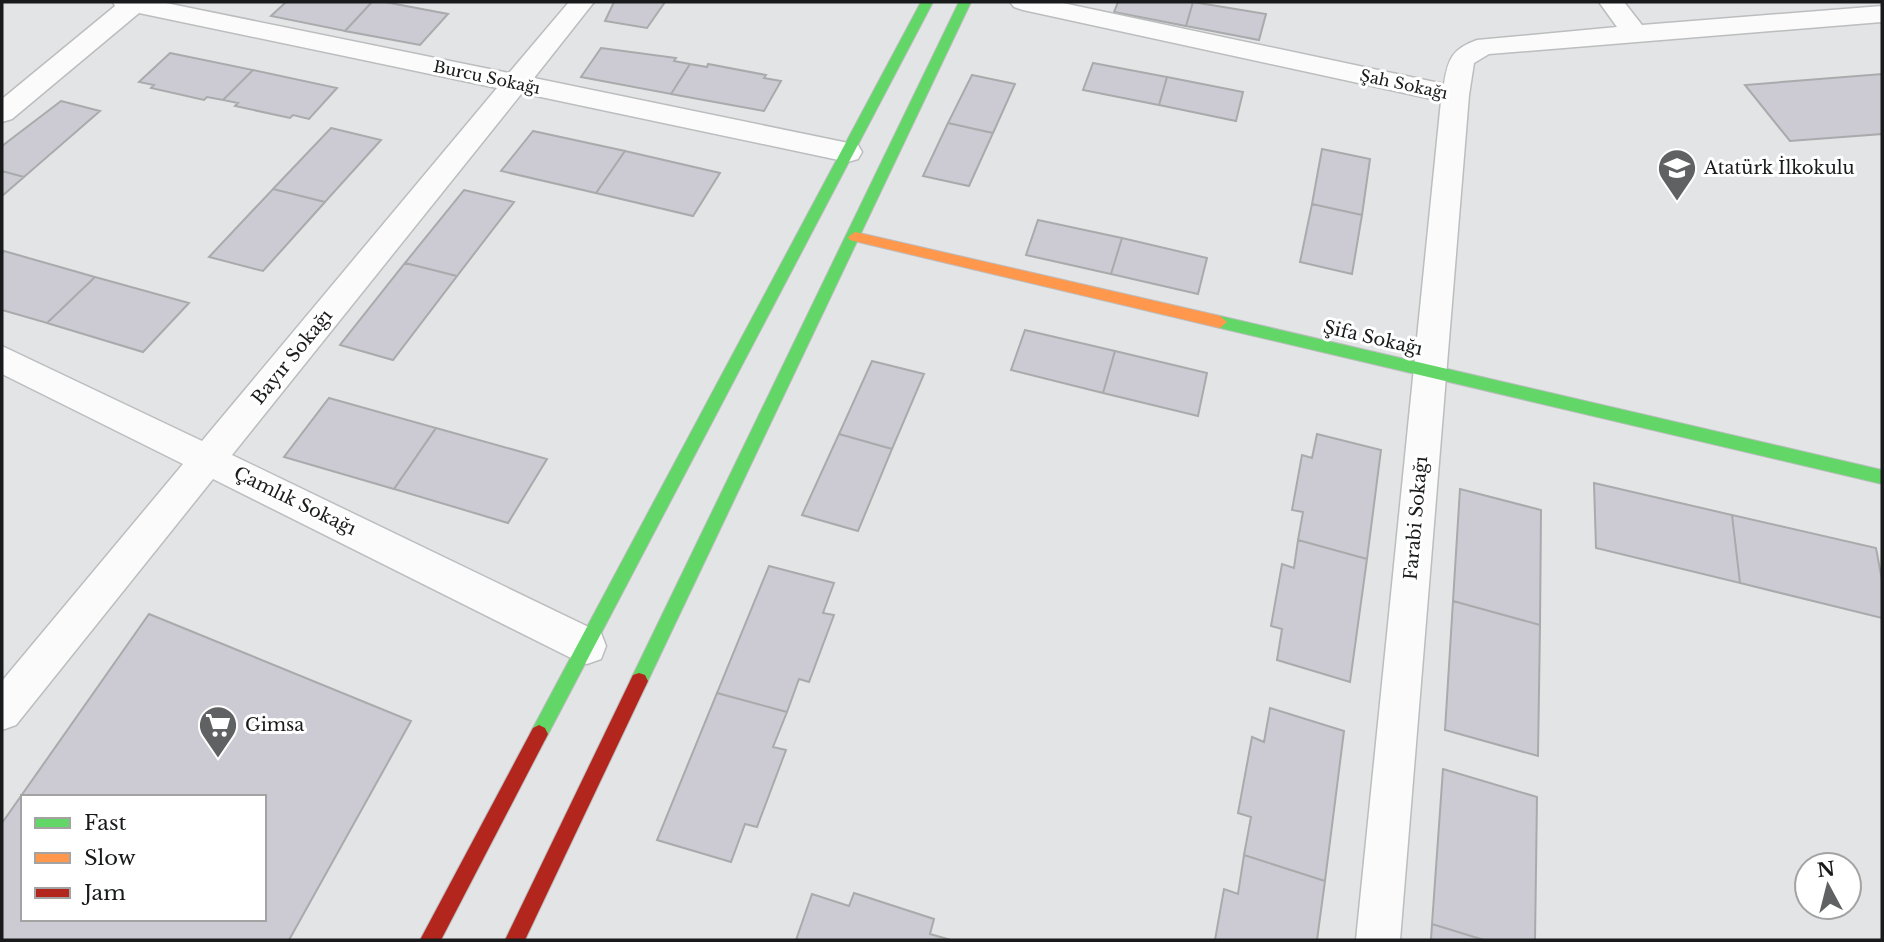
<svg xmlns="http://www.w3.org/2000/svg" width="1884" height="942" font-family="'Libre Baskerville',serif">
<rect width="100%" height="100%" fill="#e2e4e6"/>
<path fill="#cccbd4" stroke="#a9aaab" stroke-width="2" fill-rule="evenodd" d="M286,2h86l-27,29 -74,-15z
M372,2h13l63,12 -28,31 -75,-14z
M614,2h51l-18,26 -42,-7z
M1118,2h75l-7,24 -72,-14z
M1193,2l73,12 -7,26 -73,-14z
M601,48l75,10 -2,3 16,3 -19,30 -90,-17z
M170,53l83,17 -30,30 -16,-3 -3,3 -53,-12 3,-3 -15,-3z
M1093,63l74,14 -8,28 -76,-15z
M690,64l17,3 1,-3 58,11 -2,3 17,3 -17,30 -93,-17z
M253,70l84,18 -28,31 -16,-4 -3,3 -55,-12 3,-3 -15,-3z
M1882,74v60l-92,7 -45,-56z
M972,75l43,9 -22,49 -45,-10z
M1167,77l76,15 -7,29 -77,-16z
M61,101l39,10 -76,66 -22,-6v-25z
M948,123l45,10 -24,53 -46,-10z
M331,128l50,12 -56,62 -52,-13z
M533,131l92,20 -29,42 -95,-22z
M1322,149l48,10 -8,56 -50,-11z
M625,151l95,22 -27,43 -97,-23z
M2,171l22,6 -22,19z
M273,189l52,13 -62,69 -54,-14z
M464,190l50,12 -57,74 -52,-13z
M1312,204l50,11 -10,59 -52,-12z
M1038,220l84,18 -11,36 -85,-19z
M1122,238l85,20 -9,36 -87,-20z
M4,251l91,26 -48,46 -45,-13v-56z
M405,263l52,13 -64,84 -53,-15z
M95,277l94,26 -46,49 -96,-29z
M1025,330l90,21 -12,42 -92,-23z
M1115,351l92,22 -9,43 -95,-23z
M872,361l52,13 -32,75 -53,-15z
M329,398l107,30 -42,61 -110,-32z
M436,428l111,31 -39,64 -114,-34z
M839,434l53,15 -34,82 -56,-16z
M1317,434l64,16 -14,109 -69,-19 5,-28 -11,-2 10,-55 10,3z
M1594,483l138,32 8,68 -144,-35z
M1460,489l81,21 -1,115 -87,-24z
M1732,515l144,33 6,32v38l-142,-35z
M1298,540l69,19 -17,123 -73,-22 5,-31 -11,-3 11,-62 12,4z
M769,566l65,17 -11,30 11,2 -25,67 -10,-3 -12,33 -70,-19z
M1453,601l87,24 -2,131 -93,-26z
M149,614l262,107 -122,219h-287v-117zM23,797h241v122h-241z
M717,693l70,19 -14,35 13,3 -29,77 -12,-3 -14,38 -74,-22z
M1270,708l74,23 -19,150 -81,-26 7,-38 -13,-4 14,-76 12,5z
M1443,769l94,28 -2,143h-51l-52,-16z
M1244,855l81,26 -8,59h-102l9,-51 14,5z
M854,893l80,26 -4,15 21,6h-155l16,-46 37,12z
M1432,924l52,16h-53z"/>
<g fill="none" stroke-linecap="round" stroke-linejoin="round">
<g stroke="#bcbdbe" stroke-width="3">
<path id="street" d="M113,2h48l348,71 60,-71h25l-60,76 324,67 4,7 -4,7 -10,3 -326,-69 -290,362 369,178 5,13 -5,13 -14,5 -14,-5 -360,-180 -197,246 -14,5v-49l181,-217 -181,-90v-28l200,95 295,-353 -358,-75 -127,106 -10,3v-23l113,-93z
M1010,2h48l386,82c4,-25 8,-35 33,-44l140,-13 -18,-25h25l18,23 240,-19v16l-393,32 -15,9 -5,32 -69,845h-44l85,-839 -418,-91 -9,-3z"/>
</g>
<g stroke="#bcbdbe" stroke-width="2">
<path id="fast" d="M921,2h12l-388,738 -6,3 -6,-3 -3,-6 3,-6z
M959,2h12l-326,685 -6,2 -6,-2 -3,-6 3,-6z
M1220,316l662,154v14l-662,-156 -7,-6z"/>
</g>
<g stroke="#bcbdbe" stroke-width="2">
<path id="slow" d="M855,232l365,84 7,6 -7,6 -370,-88 -2,-3z"/>
</g>
<g stroke="#bcbdbe" stroke-width="2">
<path id="jam" d="M639,673l6,2 3,6 -123,259h-20l128,-265z
M539,725l6,3 3,6 -3,6 -104,200h-21l113,-212z"/>
</g>
<use href="#street" fill="#fbfbfb" fill-rule="evenodd"/>
<use href="#fast" fill="#63d668" fill-rule="evenodd"/>
<use href="#slow" fill="#ff974d" fill-rule="evenodd"/>
<use href="#jam" fill="#b3261e" fill-rule="evenodd"/>
</g>
<defs>
<g id="school-pin" transform="scale(2.0125)"><path d="M0 17L-7.5 6A9.5 9.5 0 1 1 7.5 6Z" fill="#5f6162" stroke="#fff"/><path d="M0-5L7-2L0 1L-7-2ZM-4 1L0 2.5L4 1V4Q0 6-4 4Z" fill="#fff"/></g>
<g id="supermarket-pin" transform="scale(2.0125)"><path d="M0 17L-7.5 6A9.5 9.5 0 1 1 7.5 6Z" fill="#5f6162" stroke="#fff"/><path d="M-6-5.5h2.5l.6 2H6L4.5 2H-2.5L-4.4-4H-6ZM-1.5 3.2a1.3 1.3 0 1 0 .1 0ZM3 3.2a1.3 1.3 0 1 0 .1 0Z" fill="#fff"/></g>
</defs>
<g fill-rule="evenodd">
<use href="#school-pin" x="1677" y="168"/>
<use href="#supermarket-pin" x="218" y="725"/>
</g>
<g text-anchor="middle" stroke-width="6" stroke-linejoin="round" paint-order="stroke">
<g font-size="16" fill="#191a1b" stroke="#fff">
<text transform="translate(487 77) rotate(12)" y="6">Burcu Sokağı</text>
<text transform="translate(1404 84) rotate(12)" y="6">Şah Sokağı</text>
</g>
<g font-size="18" fill="#191a1b" stroke="#fff" text-anchor="start">
<text x="1704" y="174">Atatürk İlkokulu</text>
<text x="245" y="731">Gimsa</text>
</g>
<g font-size="18" fill="#191a1b" stroke="#fff">
<text transform="translate(1373 338) rotate(13)" y="6">Şifa Sokağı</text>
<text transform="translate(292 357) rotate(-51)" y="6">Bayır Sokağı</text>
<text transform="translate(295 501) rotate(26)" y="6">Çamlık Sokağı</text>
<text transform="translate(1416 518) rotate(-85)" y="6">Farabi Sokağı</text>
</g>
</g>
<rect width="1884" height="942" fill="none" stroke="#191a1b" stroke-width="7"/>
<rect x="21" y="795" width="245" height="126" fill="#ffffff" stroke="#a3a3a4" stroke-width="2"/>
<rect x="35" y="818" width="35" height="10" fill="#63d668" stroke="#a3a3a4" stroke-width="2"/>
<text x="84" y="830" font-size="21" fill="#191a1b">Fast</text>
<rect x="35" y="853" width="35" height="10" fill="#ff974d" stroke="#a3a3a4" stroke-width="2"/>
<text x="84" y="865" font-size="21" fill="#191a1b">Slow</text>
<rect x="35" y="888" width="35" height="10" fill="#b3261e" stroke="#a3a3a4" stroke-width="2"/>
<text x="84" y="900" font-size="21" fill="#191a1b">Jam</text>
<g transform="translate(1828 886) rotate(353)"><circle r="33" fill="#ffffff" stroke="#a3a3a4" stroke-width="2"/>
<path d="M0-5L12 26L0 18L-12 26Z" fill="#5f6162"/>
<text y="-10" font-size="19" font-weight="bold" text-anchor="middle" fill="#191a1b">N</text>
</g>
</svg>
